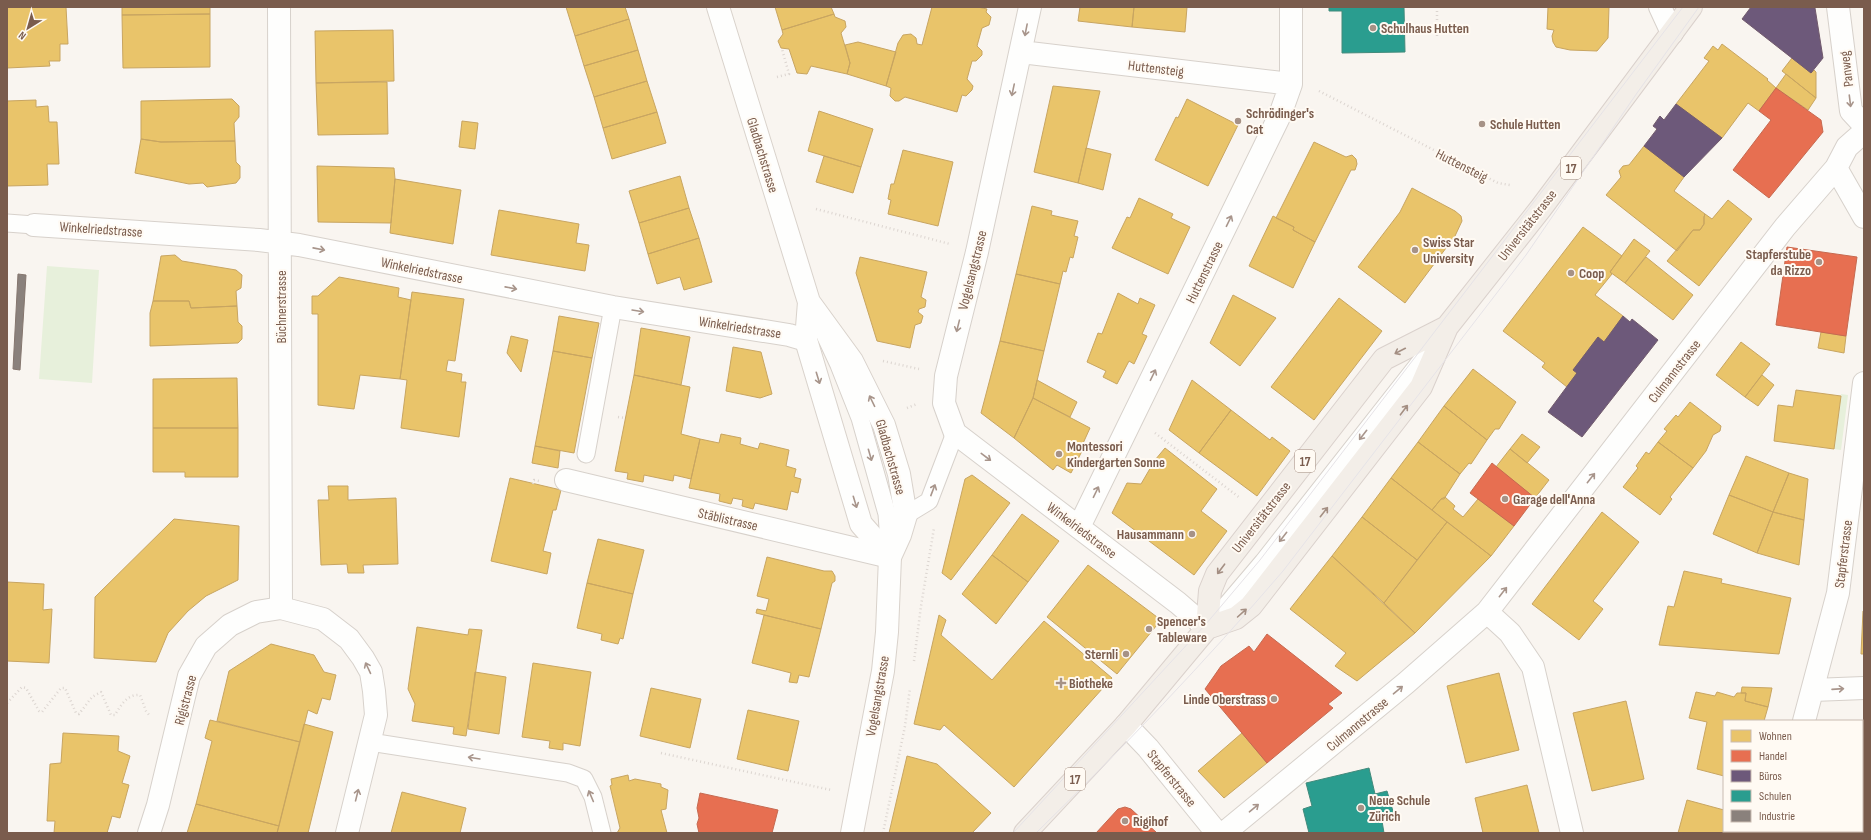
<svg xmlns="http://www.w3.org/2000/svg" width="1871" height="840" font-family="'Sofia Sans Condensed',sans-serif">
<rect width="100%" height="100%" fill="#f9f5f0"/>
<path fill="#e7f0db" d="M47,266l52,4 -7,113 -53,-4z
M1841,394l7,1 -7,55 -7,-1z"/>
<path fill="#e9c46a" stroke="#c8a561" d="M7,7h59l2,37h-8v17h-11l1,5 -43,2z
M122,7h88v7l-88,1z
M566,7h59l4,12 -54,17z
M775,7h56l3,7 -52,16z
M932,7h46l9,2 -1,3 5,5 -2,8 -7,3 -5,18 5,5v4l-6,6h-4l-5,18 6,7 -1,4 -6,6 -4,-1 -5,17 -52,-15 -6,4h-4l-5,-5 1,-8 -5,-2 12,-43 5,-8 8,-1 5,4 1,6 5,1z
M1080,7h54l-2,20 -54,-6z
M1134,7h53l-2,25 -53,-5z
M1548,7h61l-1,31 -11,13 -27,-1 -14,-3 -3,-5 -1,-6 2,-6 -7,-1z
M210,14v53l-87,1 -1,-53z
M834,14l1,3 10,4 1,6 -5,6 9,30 -3,11 -36,-8 -4,8 -10,-1 -8,-24 -8,-1 -3,-7 5,-7 -1,-4z
M629,19l9,31 -54,16 -9,-30z
M393,30l1,51 -78,2 -1,-52z
M858,42l38,10 -10,34 -39,-12 3,-11 -5,-18z
M1722,44l46,35 -1,1 9,8 -17,23 -11,-8 -26,35 -46,-34 33,-43 -5,-3 9,-12 5,4z
M638,50l9,31 -53,16 -10,-31z
M1792,58l19,15 3,-3 2,2v26l-34,-27z
M1786,74l30,24 -8,12 -32,-22z
M647,81l10,31 -54,16 -9,-31z
M387,82l1,52 -70,1 -2,-52z
M1053,86l47,5 -22,92 -44,-11z
M232,99l7,7v11l-5,6 1,18 -74,1 -20,-3v-38z
M1187,99l51,26 -30,61 -53,-26 21,-43 2,1z
M36,100v7l12,-1 1,16h8l2,42h-12l1,21 -41,1v-85z
M819,111l54,18 -12,38 -53,-16z
M657,112l9,31 -54,16 -9,-31z
M462,121l16,2 -3,26 -16,-2z
M141,139l20,3 74,-1 1,21 4,4v12l-4,5 -29,4 -4,-4 -14,1 -54,-11z
M1314,142l32,15 6,-2 4,4 1,5 -2,6h-4l-36,72 -22,-12 1,-3 -18,-9z
M1644,146l40,31 -10,14 31,23 -1,3v7l-4,6h-7l-16,21 -71,-56 15,-18 -2,-6 4,-5 6,-1z
M1086,148l25,6 -8,36 -25,-7z
M903,150l50,12 -15,64 -50,-12 3,-14 -3,-1 3,-15h3z
M824,156l37,11 -8,26 -37,-11z
M317,166l77,2 1,11 -4,44 -73,-1z
M680,176l9,32 -50,15 -10,-32z
M395,179l66,11 -8,54 -63,-11z
M1412,188l43,23 6,5 1,5 -7,15 -50,67 -47,-36 42,-55z
M1139,198l34,16 -2,4 19,9 -22,47 -56,-26 15,-31 3,1z
M1728,200l24,19 -53,67 -32,-25 26,-31h7l4,-6v-7l1,-3 7,5z
M1032,206l20,5 -1,4 27,6 -4,15 4,1 -5,21 -3,-1 -4,15 -3,-1 -3,13 -44,-10z
M689,208l10,30 -51,16 -9,-31z
M499,210l80,14 -3,19 13,2 -4,26 -94,-16z
M1273,216l21,11 -1,3 22,12 -22,46 -44,-22z
M1583,227l39,29 -12,16 2,2 -17,21 28,21 -19,26 -6,-5 -25,33 4,3 -10,14 -25,-20 3,-4 -42,-32z
M699,238l13,44 -28,8 -4,-13 -23,7 -9,-30z
M1634,239l16,12 -25,32 -15,-11z
M175,255l7,6 54,9 6,5 -1,13 -5,3 1,15 -46,2 -2,-7h-36l8,-45z
M860,257l67,15 -6,25 5,3 -1,7 -6,2 -1,3 5,4 -2,7 -6,2 -5,23 -33,-7 -21,-68z
M1646,257l47,38 -20,25 -48,-37z
M1016,274l44,10 -16,67 -44,-10z
M339,277l60,11 -1,9 13,3 -11,79 -40,-4 -6,34 -36,-4v-91h-6v-18h6z
M412,292l52,7 -9,62 -7,-1 -2,11 16,3 -1,8h5l-7,55 -58,-9 6,-48 -7,-1z
M1118,293l20,11 2,-6 15,7 -13,29 5,2 -13,28 -5,-3 -12,23 -14,-7 3,-6 -19,-9 11,-29 4,1z
M1233,295l43,23 -36,48 -30,-23z
M1339,298l43,33 -68,89 -43,-33z
M153,301h36l2,7 46,-2 1,16 4,4v13l-4,4 -88,3v-33z
M559,316l40,7 -7,35 -39,-7z
M641,328l49,9 -9,48 -47,-10z
M1821,332l25,4 -2,17 -26,-5z
M511,336l17,4 -7,32 -14,-19z
M1000,341l44,10 -11,47 -19,40 -33,-25z
M1741,342l29,22 -25,33 -29,-22z
M733,347l28,5 11,42 -12,4 -34,-7z
M553,351l39,7 -18,95 -39,-7z
M1473,369l43,33 -17,27h-4l-8,11 -43,-34z
M634,375l56,12 -9,47 19,5 -9,40 -17,-4 -1,6 -29,-6 -1,7 -16,-3 1,-6 -13,-2z
M1762,375l12,10 -16,21 -13,-9z
M237,378l1,50h-85v-49z
M1037,380l40,22 -7,15 -37,-19z
M1192,380l39,30 -32,43 -30,-23z
M1796,390l45,6 -7,53 -60,-8 4,-36 15,2z
M1033,398l57,30 -10,22 2,1 -11,22 -14,-8 -4,5 -39,-32z
M1690,402l31,24 -1,5 -7,4 -7,16 -13,17 -35,-26 9,-11 -3,-2 12,-14 2,2z
M1444,406l43,34 -16,24 -2,-1 -9,11 -42,-32z
M1231,410l39,30 2,-3 18,14 -33,45 -58,-43z
M153,428h85v49h-53v-5h-32z
M721,434l20,4 -1,6 18,5 2,-6 29,7 -3,16 10,3 -2,8 7,2 -3,14 -7,-2 -4,19 -32,-7 -2,6 -11,-3 1,-6 -10,-2 -2,6 -12,-3 1,-7 -31,-6 11,-49 19,4z
M1522,434l18,13 -13,16 -17,-14z
M1418,442l42,32 -16,25h-3l-9,11 -41,-32z
M1658,442l35,26 -23,29 2,2 -12,16 -37,-28 15,-19 -2,-2 10,-14 3,2z
M535,446l25,5 -2,17 -26,-5z
M1165,448l52,41 -16,22 26,20 -33,44 -82,-62 15,-30 14,1 14,-24z
M1510,449l39,31 -14,18 -39,-31z
M1746,456l43,17 -16,39 -44,-17z
M1789,473l19,6 -4,41 -31,-8z
M972,475l38,28 -59,77 -9,-7 23,-94z
M510,478l51,12 -5,20h-3l-10,41 8,2 -4,21 -56,-13z
M1391,478l56,44 -30,38 -55,-43z
M328,486h20v14l48,-2 2,66 -35,1 1,8h-16l-1,-9 -26,1 -3,-65h11z
M1729,495l44,17 -16,41 -44,-19z
M1445,497l10,9 -2,3 10,8 15,-18 36,27 -23,30 -59,-46 9,-11z
M1602,512l37,30 -46,59 10,8 -24,31 -47,-36z
M1773,512l31,8 -5,45 -42,-12z
M1022,514l37,27 -31,41 -36,-27z
M1362,517l55,43 -33,43 -52,-47z
M174,519l65,7 -1,54 -32,16 -18,15 -20,22 -12,29 -62,-4 1,-61z
M1447,522l44,34 -76,77 -31,-30z
M598,539l46,11 -11,44 -46,-11z
M992,555l36,27 -32,42 -34,-30z
M1332,556l83,77 -58,48 -22,-15 11,-13 -56,-44z
M767,557l57,14h8l3,5v5l-3,2 -11,46 -65,-16 1,-4 9,2 3,-12 -12,-3z
M1088,565l73,55 -44,54 -70,-57z
M1684,571l38,8 -1,4 70,15 -12,56 -120,-9 9,-39 6,1z
M7,582l37,2 -1,26 9,-1 -3,54 -42,-2z
M587,583l46,11 -10,45 -3,-1 -2,6 -17,-4 1,-6 -25,-6z
M1863,611h1v43h-3z
M764,615l57,14 -12,48 -10,-2 -2,8 -8,-1 2,-9 -39,-10z
M939,615l7,5 -5,15 51,45 52,-59 68,57 -98,109 -70,-62 -4,5 -26,-6z
M417,627l51,8 1,-6 13,1 -16,106 -13,-2 1,-7 -42,-6 3,-17 -7,-15z
M271,644l43,11 10,17 12,3 -6,25 -8,-2 -5,16 -9,-4 -8,32 -83,-21 12,-50z
M533,663l58,9 -11,74 -17,-3v7l-14,-2 1,-7 -28,-4z
M475,672l31,5 -7,57 -31,-5z
M1499,673l20,77 -53,13 -19,-77z
M1742,687l30,1 -4,19 -23,-6 1,-8h-5z
M651,688l50,11 -11,49 -50,-12z
M1696,692l19,4 2,-4 17,5 3,-4h9l-1,8 23,6 -4,14h-40v55l-27,-7 10,-47 -18,-4z
M1626,701l18,78 -52,12 -19,-78z
M748,710l51,11 -11,50 -51,-12z
M210,720l90,22 -21,84 -83,-22 16,-63 -7,-3z
M304,724l29,8 -25,101h-31z
M1862,731h2v66h-2z
M63,733l56,3 -1,15 12,5 -8,27 7,2 -9,33 -8,-2 -5,17h-53l1,-12h-8l3,-57 11,-1z
M1242,733l25,30 -43,35 -26,-27z
M907,756l30,8 54,49 -19,20h-83z
M628,775l1,6 6,-2 26,5v3l7,3 -2,19 -5,1 6,23h-50l3,-5 -10,-42 2,-1 -1,-6z
M1527,785l12,48h-56l-8,-35z
M402,792l64,16 -6,25h-69z
M1687,800l37,10v21h9v2h-55z
M196,804l83,22 -2,7h-90z
M1814,831h44l6,2h-51z"/>
<path fill="#e76f51" stroke="#c66950" d="M1776,88l45,32 2,12 -54,66 -36,-28 38,-50 -12,-9z
M1787,247l70,10 -11,79 -70,-11z
M1492,463l43,35 -21,28 -44,-33z
M1267,634l75,59 -14,11 5,4 -66,55 -62,-74 16,-23 28,-20 5,6z
M700,793l78,17 -6,23h-73l-2,-9 2,-6 -2,-10z
M1125,807l6,2 26,24h-61l22,-24z"/>
<path fill="#6d597a" stroke="#715a6c" d="M1751,7l64,1 8,50 -12,15 -69,-54z
M1676,104l46,34 -38,39 -40,-31 13,-17 -4,-3 7,-10 4,4z
M1623,316l7,6 2,-3 26,21 -76,97 -34,-25 29,-39 -4,-3 25,-33 6,5z"/>
<path fill="#2a9d8f" stroke="#428a7b" d="M1329,7h75l1,45 -63,1v-42h-13z
M1369,768l6,26 12,-3 8,27 -13,3 2,12h-75l-6,-24 9,-3 -6,-23z"/>
<path fill="#8a817c" stroke="#85766e" d="M18,274l8,1 -6,95 -7,-1z"/>
<g fill="none" stroke-linecap="round" stroke-linejoin="round">
<g stroke="#d7d1cb" stroke-width="19">
<path id="lane" d="M7,223l27,2
M825,335l14,30 21,53 27,96 3,43
M586,454l27,-147
M906,515l23,-14 26,-68
M1207,628l56,-66 172,-219
M370,742l198,31 16,6 9,18 9,36"/>
</g>
<g stroke="#d7d1cb" stroke-width="24">
<path id="street" d="M279,7l2,601
M1030,7l-53,245 -31,124 -2,27 11,30 223,170 29,25
M1660,7l12,26
M1838,7l13,104 13,14
M1021,52l270,32
M1836,168l28,49
M34,225l225,15 40,5 314,62 176,28 17,5
M566,480l324,77
M1079,527l201,-412 11,-31v-77
M1487,612l23,21 23,34 39,166
M1813,690l51,-2
M1804,721l34,-128 26,-210
M1126,725l22,23 69,85
M149,833l9,-28 31,-129 17,-30 24,-21 26,-13 25,-4 42,11 26,20 14,19 8,14 3,19 2,24 -29,118
M1224,833l182,-150 81,-71 298,-385 51,-59 11,-21 17,-15
M1774,833v-2"/>
</g>
<g stroke="#d9d2cb" stroke-width="24">
<path id="secondary" d="M718,7l91,295 43,59 32,64 15,49 5,30 2,11 -6,20 -10,22 -3,75 -4,39 -31,162
M809,302l-3,38 55,184 29,33"/>
</g>
<g stroke="#dad1cc" stroke-width="24">
<path id="primary" d="M1207,628l3,-37 7,-17 167,-215 63,-32
M1025,833l101,-108 81,-97 29,-10 15,-12 170,-219 26,-60 94,-119 150,-201"/>
</g>
<path stroke="#dcd5d0" stroke-width="2.5" stroke-dasharray="1 3" stroke-linecap="butt" d="M1437,7v32
M777,77l12,-3 -7,-25
M1319,91l179,92 12,2
M816,209l134,35
M883,361l36,8
M907,408l10,-4
M618,417l7,1
M1155,433l85,65
M533,484l1,-4 5,1
M914,661l7,-55 13,-78
M7,703l15,-16 4,1 13,23 3,1 19,-24h4l11,25 3,1 13,-17 9,-5 10,23h4c6,-10 12,-21 25,-20l6,16 4,5
M661,753l170,37
M883,833l22,-107 5,-38"/>
<use href="#lane" stroke="#fefefd" stroke-width="17"/>
<use href="#street" stroke="#fefefd" stroke-width="22"/>
<use href="#secondary" stroke="#fefefd" stroke-width="22"/>
<use href="#primary" stroke="#f3eee8" stroke-width="22"/>
<path stroke="#e6e3e7" stroke-width="1" d="M1013,833l193,-209 54,-64 423,-553
M1036,833c86,-84 169,-171 247,-262l243,-316 111,-162 62,-86"/>
</g>
<defs><path id="oneway-shaft" d="M-6 0H5M1.5-3L5.5 0L1.5 3" fill="none" stroke-width="1.6" stroke-linecap="round" stroke-linejoin="round"/></defs>
<g stroke="#a8958b">
<use href="#oneway-shaft" transform="translate(1026 30) rotate(101)"/>
<use href="#oneway-shaft" transform="translate(1013 90) rotate(102)"/>
<use href="#oneway-shaft" transform="translate(1850 101) rotate(83)"/>
<use href="#oneway-shaft" transform="translate(1229 221) rotate(-64)"/>
<use href="#oneway-shaft" transform="translate(319 249) rotate(11)"/>
<use href="#oneway-shaft" transform="translate(511 288) rotate(11)"/>
<use href="#oneway-shaft" transform="translate(638 311) rotate(9)"/>
<use href="#oneway-shaft" transform="translate(958 326) rotate(104)"/>
<use href="#oneway-shaft" transform="translate(1153 375) rotate(-64)"/>
<use href="#oneway-shaft" transform="translate(818 378) rotate(73)"/>
<use href="#oneway-shaft" transform="translate(872 401) rotate(-116)"/>
<use href="#oneway-shaft" transform="translate(1363 435) rotate(128)"/>
<use href="#oneway-shaft" transform="translate(870 455) rotate(74)"/>
<use href="#oneway-shaft" transform="translate(986 457) rotate(37)"/>
<use href="#oneway-shaft" transform="translate(1591 478) rotate(-52)"/>
<use href="#oneway-shaft" transform="translate(933 490) rotate(-69)"/>
<use href="#oneway-shaft" transform="translate(1096 492) rotate(-64)"/>
<use href="#oneway-shaft" transform="translate(855 502) rotate(73)"/>
<use href="#oneway-shaft" transform="translate(1283 537) rotate(128)"/>
<use href="#oneway-shaft" transform="translate(1503 592) rotate(-52)"/>
<use href="#oneway-shaft" transform="translate(368 668) rotate(-115)"/>
<use href="#oneway-shaft" transform="translate(1838 689) rotate(-4)"/>
<use href="#oneway-shaft" transform="translate(1398 690) rotate(-40)"/>
<use href="#oneway-shaft" transform="translate(474 758) rotate(-171)"/>
<use href="#oneway-shaft" transform="translate(357 795) rotate(-76)"/>
<use href="#oneway-shaft" transform="translate(591 796) rotate(-113)"/>
<use href="#oneway-shaft" transform="translate(1254 808) rotate(-40)"/>
</g>
<g stroke="#a48f83">
<use href="#oneway-shaft" transform="translate(1400 351) rotate(153)"/>
<use href="#oneway-shaft" transform="translate(1404 410) rotate(-53)"/>
<use href="#oneway-shaft" transform="translate(1324 512) rotate(-52)"/>
<use href="#oneway-shaft" transform="translate(1221 569) rotate(127)"/>
<use href="#oneway-shaft" transform="translate(1242 613) rotate(-42)"/>
</g>
<g fill="#a69286" stroke="#fffaf3" stroke-width="1.5">
<circle cx="1373" cy="28" r="4"/>
<circle cx="1238" cy="121" r="4"/>
<circle cx="1482" cy="124" r="4"/>
<circle cx="1415" cy="250" r="4"/>
<circle cx="1819" cy="262" r="4"/>
<circle cx="1571" cy="273" r="4"/>
<circle cx="1059" cy="454" r="4"/>
<circle cx="1505" cy="499" r="4"/>
<circle cx="1192" cy="534" r="4"/>
<circle cx="1149" cy="629" r="4"/>
<circle cx="1126" cy="654" r="4"/>
<path d="M1059 677h4v4h4v4h-4v4h-4v-4h-4v-4h4z"/>
<circle cx="1274" cy="699" r="4"/>
<circle cx="1361" cy="808" r="4"/>
<circle cx="1125" cy="821" r="4"/>
</g>
<g text-anchor="middle" stroke-width="4" stroke-linejoin="round" paint-order="stroke">
<g fill="#fffaf3" stroke="#a28b7f" stroke-width="1">
<rect x="1561" y="157" width="20" height="22" rx="3"/>
<rect x="1295" y="450" width="20" height="22" rx="3"/>
<rect x="1065" y="768" width="20" height="22" rx="3"/>
</g>
<g font-size="13" font-weight="bold" fill="#7a5c4d">
<text x="1571" y="173">17</text>
<text x="1305" y="466">17</text>
<text x="1075" y="784">17</text>
</g>
<g font-size="14" font-weight="bold" fill="#7a5c4d" stroke="#fffaf3" text-anchor="start">
<text x="1381" y="33">Schulhaus Hutten</text>
<text x="1246" y="118">Schrödinger's<tspan x="1246" dy="16">Cat</tspan></text>
<text x="1490" y="129">Schule Hutten</text>
<text x="1423" y="247">Swiss Star<tspan x="1423" dy="16">University</tspan></text>
<text x="1811" y="259" text-anchor="end">Stapferstube<tspan x="1811" dy="16">da Rizzo</tspan></text>
<text x="1579" y="278">Coop</text>
<text x="1067" y="451">Montessori<tspan x="1067" dy="16">Kindergarten Sonne</tspan></text>
<text x="1513" y="504">Garage dell'Anna</text>
<text x="1184" y="539" text-anchor="end">Hausammann</text>
<text x="1157" y="626">Spencer's<tspan x="1157" dy="16">Tableware</tspan></text>
<text x="1118" y="659" text-anchor="end">Sternli</text>
<text x="1069" y="688">Biotheke</text>
<text x="1266" y="704" text-anchor="end">Linde Oberstrass</text>
<text x="1369" y="805">Neue Schule<tspan x="1369" dy="16">Zürich</tspan></text>
<text x="1133" y="826">Rigihof</text>
</g>
<g font-size="14" fill="#7a5c4d" stroke="#fffaf3">
<text transform="translate(1156 68) rotate(7)" y="5">Huttensteig</text>
<text transform="translate(1846 69) rotate(-97)" y="5">Panweg</text>
<text transform="translate(763 155) rotate(73)" y="5">Gladbachstrasse</text>
<text transform="translate(1462 165) rotate(27)" y="5">Huttensteig</text>
<text transform="translate(1527 225) rotate(-52)" y="5">Universitätstrasse</text>
<text transform="translate(101 229) rotate(4)" y="5">Winkelriedstrasse</text>
<text transform="translate(422 270) rotate(12)" y="5">Winkelriedstrasse</text>
<text transform="translate(972 270) rotate(-76)" y="5">Vogelsangstrasse</text>
<text transform="translate(1204 272) rotate(-64)" y="5">Huttenstrasse</text>
<text transform="translate(281 307) rotate(-90)" y="5">Büchnerstrasse</text>
<text transform="translate(740 327) rotate(9)" y="5">Winkelriedstrasse</text>
<text transform="translate(1674 371) rotate(-52)" y="5">Culmannstrasse</text>
<text transform="translate(891 457) rotate(74)" y="5">Gladbachstrasse</text>
<text transform="translate(1261 517) rotate(-52)" y="5">Universitätstrasse</text>
<text transform="translate(728 519) rotate(13)" y="5">Stäblistrasse</text>
<text transform="translate(1082 530) rotate(37)" y="5">Winkelriedstrasse</text>
<text transform="translate(1843 554) rotate(-83)" y="5">Stapferstrasse</text>
<text transform="translate(877 696) rotate(-80)" y="5">Vogelsangstrasse</text>
<text transform="translate(185 700) rotate(-75)" y="5">Rigistrasse</text>
<text transform="translate(1357 724) rotate(-40)" y="5">Culmannstrasse</text>
<text transform="translate(1172 778) rotate(51)" y="5">Stapferstrasse</text>
</g>
</g>
<rect width="1871" height="840" fill="none" stroke="#7a5c4d" stroke-width="16"/>
<rect x="1723" y="720" width="140" height="112" fill="#fffaf3" stroke="#cabbb1"/>
<rect x="1731" y="730" width="20" height="12" fill="#e9c46a" stroke="#cabbb1"/>
<text x="1759" y="740" font-size="12" fill="#7a5c4d">Wohnen</text>
<rect x="1731" y="750" width="20" height="12" fill="#e76f51" stroke="#cabbb1"/>
<text x="1759" y="760" font-size="12" fill="#7a5c4d">Handel</text>
<rect x="1731" y="770" width="20" height="12" fill="#6d597a" stroke="#cabbb1"/>
<text x="1759" y="780" font-size="12" fill="#7a5c4d">Büros</text>
<rect x="1731" y="790" width="20" height="12" fill="#2a9d8f" stroke="#cabbb1"/>
<text x="1759" y="800" font-size="12" fill="#7a5c4d">Schulen</text>
<rect x="1731" y="810" width="20" height="12" fill="#8a817c" stroke="#cabbb1"/>
<text x="1759" y="820" font-size="12" fill="#7a5c4d">Industrie</text>
<g transform="translate(28 28) rotate(217)" stroke="#fffaf3" stroke-width="3" paint-order="stroke">
<path d="M0-3L7 15L0 10L-7 15Z" fill="#7a5c4d"/>
<text y="-6" font-size="11" font-weight="bold" text-anchor="middle" fill="#7a5c4d">N</text>
</g>
</svg>
